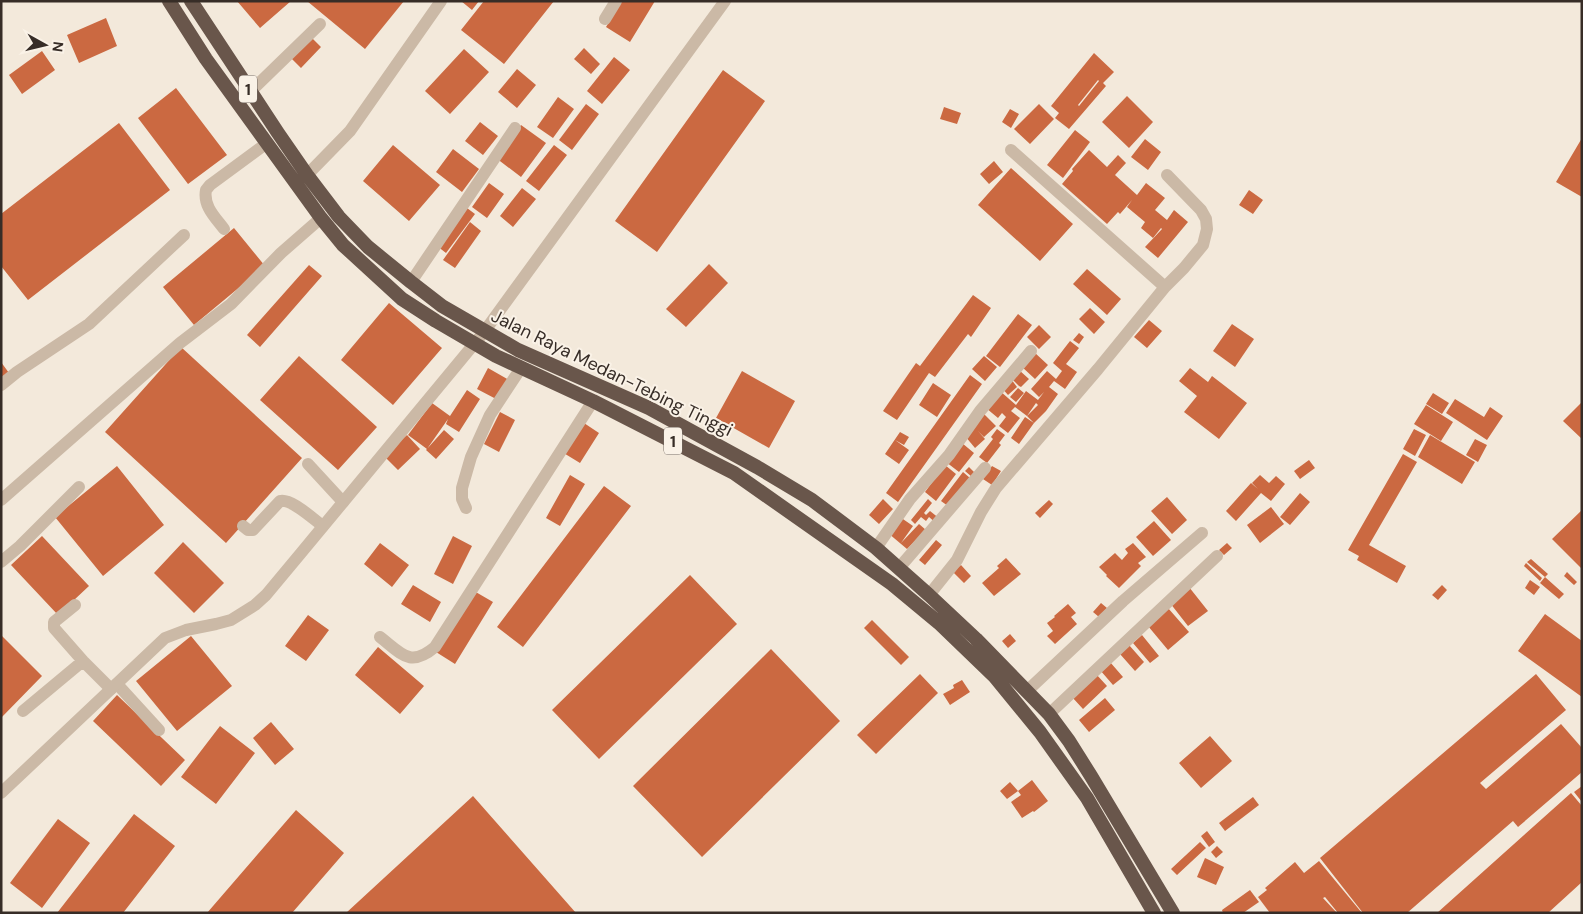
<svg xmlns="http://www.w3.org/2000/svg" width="1583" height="914" font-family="'DM Sans',sans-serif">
<rect width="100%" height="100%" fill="#f3e9db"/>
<path fill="#cb6941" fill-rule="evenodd" d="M237,1h54l-31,27z
M307,1h97l-39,48z
M461,1h18l-7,9z
M484,1h70l-50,63 -43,-34z
M622,1h33l-25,41 -24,-15z
M106,18l11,28 -38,17 -12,-28z
M310,36l11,11 -20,21 -11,-11z
M584,48l16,16 -9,10 -17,-15z
M464,49l25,23 -39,42 -25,-23z
M42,51l13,19 -33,24 -13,-19z
M1094,53l20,19 -11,11 3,3 -37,43 -14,-11 4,-5 -8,-7zM1098,80l1,1 -20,25 -1,-1z
M614,57l16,13 -28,34 -15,-13z
M517,69l19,16 -19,23 -19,-16z
M723,70l42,31 -108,151 -42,-31z
M176,88l51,67 -39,29 -50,-66z
M1127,96l26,26 -24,26 -27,-26z
M558,97l16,12 -21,29 -16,-11z
M586,104l13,10 -27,36 -13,-10z
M1039,104l15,15 -24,25 -16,-15z
M944,107l17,6 -4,11 -17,-5z
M1010,109l9,5 -8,14 -9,-6z
M480,122l18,14 -15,19 -18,-14z
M119,123l51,67 -142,110 -27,-34v-52z
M521,125l25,18 -25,34 -25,-19z
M1075,130l15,12 -27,36 -16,-13z
M1582,138v59l-26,-15z
M1145,139l16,13 -13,18 -17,-13z
M393,145l47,40 -31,36 -46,-40z
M554,145l13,10 -28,36 -13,-10z
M453,149l26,20 -17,23 -26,-20z
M1089,150l18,17 11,-12 8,8 -11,12 22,20 9,-12 19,15 -10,12 12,10 7,-10 14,12 -30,36 -13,-11 17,-18 -1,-1 -8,10 -12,-10 4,-6 -18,-15 5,-7 -12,14 -2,-2 -11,12 -45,-40 11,-13 -1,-2z
M994,161l9,11 -14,12 -9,-10z
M1011,168l62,56 -33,37 -62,-56z
M489,183l15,11 -17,24 -15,-11z
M522,188l14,11 -23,28 -13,-11z
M1249,190l14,10 -10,14 -14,-9z
M467,208l8,6 -29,39 -9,-7z
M470,222l11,9 -26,37 -12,-8z
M234,228l31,38 -71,59 -31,-38z
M709,264l19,19 -42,44 -20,-18z
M309,265l13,11 -62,71 -13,-12z
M1087,269l34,30 -14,16 -34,-31z
M973,295l18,13 -20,29 -3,-3 -33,43 -6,-4 -32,47 -14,-9 33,-48 4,3z
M389,303l53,45 -49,57 -52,-45z
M1090,308l15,14 -11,12 -15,-15z
M1018,314l14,11 -32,42 -14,-11z
M1149,320l13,11 -15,17 -13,-11z
M1232,324l22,15 -19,28 -22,-16z
M1039,325l12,12 -12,12 -12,-12z
M1079,333l5,4 -5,7 -6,-4z
M1070,341l9,7 -13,16 11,8 -12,17 -11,-8 -5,6 9,7 -12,17 -12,12 -7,-7 11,-11 -2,-2 -9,13 -12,-9 -4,4 9,7 -12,15 -9,-7 7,-9 -4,-4 -4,5 -12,-10 14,-17 16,14 10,-14 12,9 6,-8 -5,5 -8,-8 16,-18 9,8 6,-8 -9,-8z
M181,347l121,111 -76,85 -121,-111z
M1034,352l14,13 -13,14 -14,-13z
M299,356l78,71 -39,43 -78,-70z
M984,356l13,11 -12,14 -13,-12z
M1,362l8,11 -8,6z
M488,368l21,12 -11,20 -21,-11z
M1190,368l18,14 4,-6 35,27 -28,36 -35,-27 13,-16 -18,-15z
M1019,370l10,9 -8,8 -2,-1 1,-1 -1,1 -8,-8z
M742,371l53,30 -26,47 -53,-30z
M970,375l12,9 -84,118 -12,-9z
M1011,379l6,8 -9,8 -7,-8z
M933,383l18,12 -14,22 -18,-12z
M1018,388l6,5 -8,9 -6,-5z
M467,390l13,9 -21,33 -13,-8 2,-5 -21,30 -19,-14 24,-32 18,13z
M1433,393l16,10 -7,11 -16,-10z
M1455,399l29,18 6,-10 13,9 -16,24 -41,-27z
M1582,402v37l-19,-18z
M1426,405l27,17 -12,19 -27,-17z
M500,412l15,8 -16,32 -15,-8z
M984,414l12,12 -12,11 -6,-6 7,8 -10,9 -10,-12z
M1025,417l9,6 -15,21 -8,-6z
M581,421l18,12 -19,30 -18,-11z
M997,429l8,6 -6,8 2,2 -14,18 -8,-6 14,-18 -2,-2z
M1414,429l12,6 -11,21 -12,-7z
M444,430l10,9 -18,20 -10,-9z
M900,432l9,5 -5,8 -9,-5 14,10 -10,14 -14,-10z
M407,435l13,14 -22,21 -14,-14z
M1430,435l45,27 -13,22 -44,-27z
M1475,439l12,6 -9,17 -12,-7z
M962,443l12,10 -15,19 -13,-10z
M1403,454l14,8 -48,83 37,21 -9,17 -40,-23 2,-4 -11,-6z
M1309,460l6,8 -15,11 -6,-8z
M945,465l11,9 -20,27 -11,-9z
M117,466l47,59 -61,51 -48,-59z
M992,466l9,5 -9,14 -9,-6z
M969,467l6,6 -3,4 -7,-6z
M963,472l7,6 -22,28 -7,-5z
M570,475l15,9 -25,42 -14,-8z
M1260,475l9,8 7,-7 9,8 -14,17 -10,-8 -25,28 -10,-10 25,-28 7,6 -6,-6z
M604,486l27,20 -108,141 -26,-20z
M1300,493l10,9 -20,23 -10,-8z
M1167,497l20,23 -15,14 -21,-23z
M883,499l10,10 -14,15 -10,-9z
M928,499l4,4 -8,10 2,2 4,-4 10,8 -4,4 -7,-6 -3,4 -5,-4 -6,7 -4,-4z
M1049,500l4,4 -13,14 -5,-5z
M1271,507l13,17 -24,19 -13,-18z
M1582,510v59l-30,-30z
M900,517l13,9 -12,17 18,-19 7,6 -19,19 -19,-16z
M1154,521l17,19 -18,16 -17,-19z
M42,536l47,50 -31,29 -47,-50z
M453,536l19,10 -19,38 -19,-10z
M936,540l6,5 -17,20 -6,-5z
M183,542l41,41 -30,30 -40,-40z
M380,543l29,22 -17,22 -28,-23z
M1133,543l13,14 -8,6 3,3 -22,22 -13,-12 1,-1 -8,-8 16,-14 7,7 6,-7 -3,-4z
M1227,543l5,5 -8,7 -5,-5z
M1006,558l15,16 -27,22 -12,-13 17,-15 -2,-2z
M1531,559l17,15 -3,3 -18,-15z
M1526,563l16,15 -2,3 -16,-15z
M961,565l10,11 -7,7 -11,-11z
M1567,572l10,10 -3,3 -10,-9z
M690,575l47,49 -138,135 -47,-49z
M1545,577l19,17 -5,5 -19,-16z
M1530,580l10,7 -6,8 -9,-7z
M413,585l28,17 -11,20 -29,-18z
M1442,585l5,5 -9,10 -6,-5z
M1189,587l19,24 -20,15 -18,-23z
M474,591l19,11 -38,62 -19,-12z
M1101,603l6,5 -8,9 -6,-5z
M1068,604l8,9 -5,4 6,7 -22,20 -8,-8 6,-5 -6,-8 8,-6 -1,-1z
M1168,608l21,24 -21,18 -20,-24z
M1545,614l37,27v56l-64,-46z
M308,615l21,15 -23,31 -21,-15z
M872,620l37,37 -8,8 -37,-37z
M1010,634l6,7 -8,7 -6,-7z
M1,635l41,41 -41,42z
M1142,635l17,21 -9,7 -17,-20z
M191,636l41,50 -55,45 -41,-50z
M1129,645l15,17 -9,9 -15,-17z
M378,647l46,39 -24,28 -45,-39z
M771,649l69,72 -138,136 -69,-71z
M1110,662l13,15 -10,8 -13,-15z
M920,674l18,19 -62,61 -19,-19z
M1096,674l11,12 -24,23 -11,-12z
M1536,674l30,36 -86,73 6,6 75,-65 21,24v24l-64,55 -5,-6 -106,92h-44l-43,-55z
M962,680l8,12 -20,13 -7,-11 11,-6 -1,-3z
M117,695l68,65 -24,26 -68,-65z
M1105,698l10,12 -26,22 -10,-12z
M271,722l23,27 -19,16 -22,-27z
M220,726l35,27 -39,51 -35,-27z
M1210,736l22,25 -31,27 -22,-25z
M1032,780l16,21 -14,11 -1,-1 -11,7 -11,-16 10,-7 -3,-4 -11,8 -7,-8 10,-9 8,9z
M1582,786v16l-8,-10z
M1571,793l11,13v76l-34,31h-111z
M473,796l103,117h-230z
M1253,797l6,8 -34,26 -6,-8z
M296,810l48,43 -52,60h-85z
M134,814l41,32 -52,67h-66z
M58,819l32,24 -48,65 -32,-25z
M1207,831l8,11 -6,5 -8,-11z
M1200,842l6,6 -29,27 -6,-6z
M1217,846l6,6 -7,6 -5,-6z
M1205,858l19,9 -8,18 -19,-8z
M1319,861l43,52h-24l-13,-16 -2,1 14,15h-67l-12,-16 9,-7 -2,-2 30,-26 9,11z
M1250,890l9,12 -16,11h-20l-1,-3z"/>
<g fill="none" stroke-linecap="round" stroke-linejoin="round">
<path stroke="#cbb9a6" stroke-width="12" d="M605,19l11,-18
M250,92l70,-68
M1011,150l154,137
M299,181l8,-6 43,-44 91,-130
M224,229c-9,-12 -21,-23 -18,-39l4,-5 57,-42
M411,282l104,-154
M484,332l241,-331
M1,385l16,-13 72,-48 95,-89
M308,464l35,38
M1,500l179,-157 51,-39 50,-51 40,-35
M466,508l-4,-9v-11l9,-31 19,-42 31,-47
M243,526l5,4h5l27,-29c11,-3 33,18 43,25
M876,548l34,-49 39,-44 31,-44 51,-60
M1,562l19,-16 59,-59
M899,568l86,-100
M929,595l28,-35 24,-48 15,-24 102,-119 67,-82 19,-19 19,-23 4,-16 -1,-10 -5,-9 -34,-35
M75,605l-21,17v6l29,33 28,28
M380,637c22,17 30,31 55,10l158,-246
M117,684l42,46
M1027,691l96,-90 79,-68
M23,711l60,-50
M1049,714l168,-158"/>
<path stroke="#cbb9a6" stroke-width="12" d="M1,793l164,-155 21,-8 30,-6 15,-4 24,-15 11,-10 35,-42 183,-221"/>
<path stroke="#69564b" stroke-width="14" d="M169,1l37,58 115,159 22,27 59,54 34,22 60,35 97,45 141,72 158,111 47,39 56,54 45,55 47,66 67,115
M191,1l87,132 29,42 32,42 29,30 43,35 31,24 76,44 131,58 108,59 55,33 64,48 53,47 47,44 73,75 20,27 22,35 82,137"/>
</g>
<g text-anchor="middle" stroke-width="4" stroke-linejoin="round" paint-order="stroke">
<g fill="#faf2e7" stroke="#726861" stroke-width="1">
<rect x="239" y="75.5" width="18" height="27" rx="4"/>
<rect x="664" y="427.5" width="18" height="27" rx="4"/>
</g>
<g font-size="16" font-weight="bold" fill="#372d27">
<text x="248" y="95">1</text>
<text x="673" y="447">1</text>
</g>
<g font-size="18" fill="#372d27" stroke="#faf2e7">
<text transform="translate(612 373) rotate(26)" y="6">Jalan Raya Medan-Tebing Tinggi</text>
</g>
</g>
<rect width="1583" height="914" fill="none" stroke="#372d27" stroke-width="5"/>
<g transform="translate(45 45) rotate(98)" stroke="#faf2e7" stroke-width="4" paint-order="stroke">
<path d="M0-4L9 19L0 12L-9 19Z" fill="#372d27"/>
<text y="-8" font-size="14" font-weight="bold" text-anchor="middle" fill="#372d27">N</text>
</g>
</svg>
